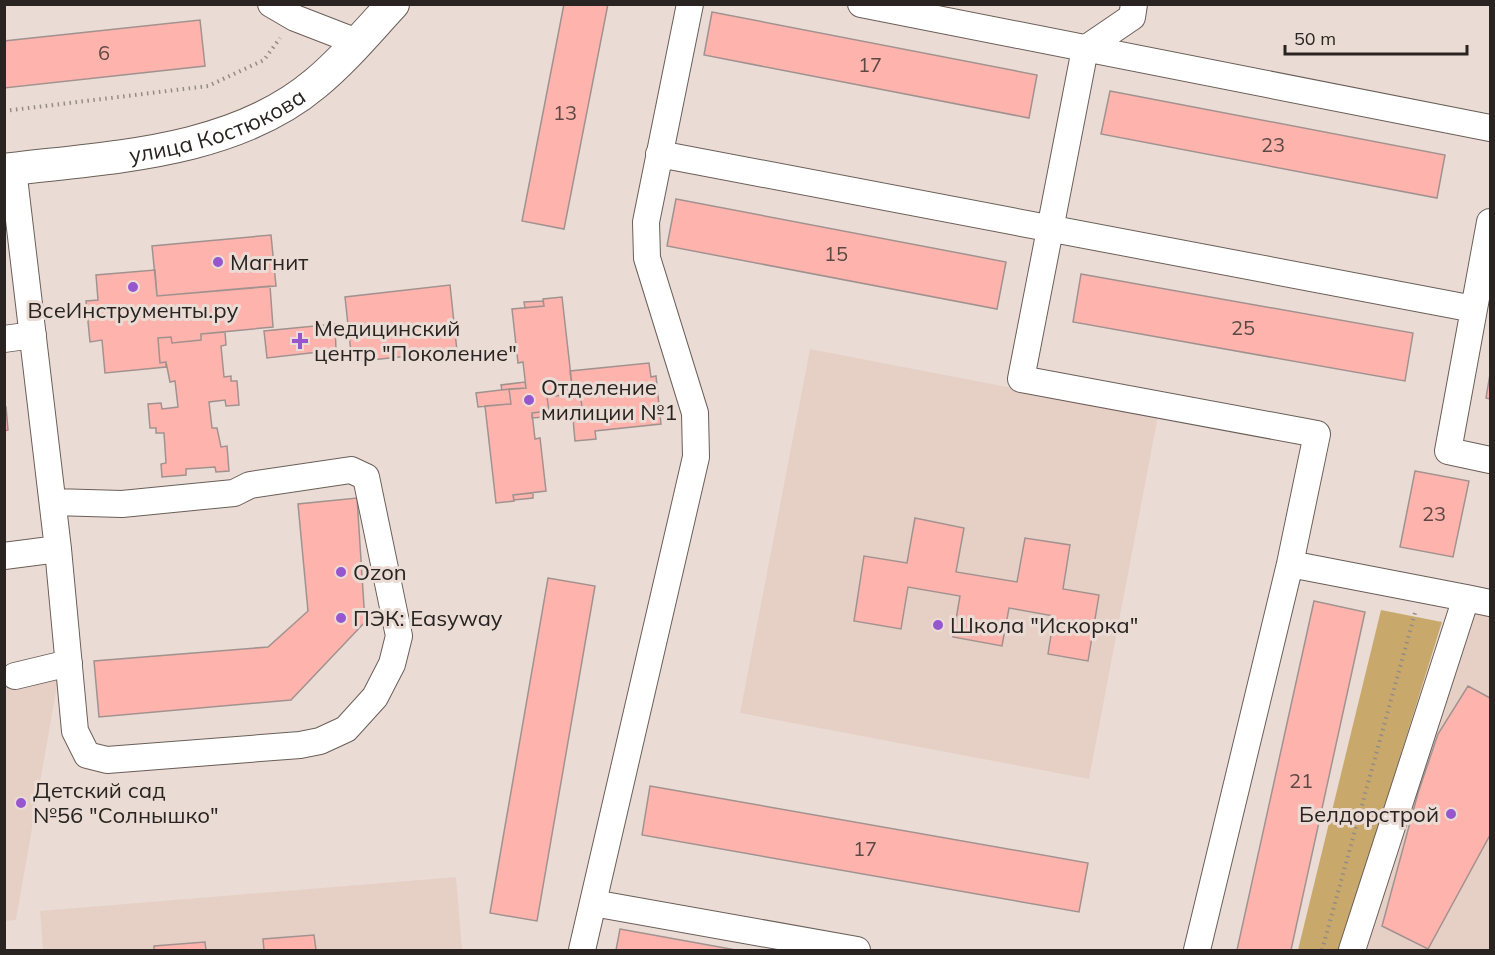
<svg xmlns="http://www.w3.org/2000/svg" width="1495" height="955" font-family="Mulish,sans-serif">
<rect width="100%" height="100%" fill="#eadcd5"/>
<path fill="#e6d0c6" d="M810,349l348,67 -69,363 -349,-66z
M1472,606l18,3v341h-130z
M4,667l3,18 51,-5 -42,240 -11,1z
M456,877l6,73h-419l-3,-39z"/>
<path fill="#c9a96b" d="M1381,610l61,12 -102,328h-42z"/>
<path fill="#feb4ad" stroke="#a19290" stroke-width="1.5" d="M564,4h44l-44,225 -42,-8z
M712,12l325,63 -8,43 -325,-63z
M200,20l5,46 -201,22v-47z
M1110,91l335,64 -8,43 -336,-64z
M676,199l330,63 -9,47 -330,-63z
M271,235l5,51 -119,10 -5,-50z
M155,270l2,26 113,-10 3,41 -72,7v6l-29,3 -1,-6 -13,1 2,25 6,-1v5l-61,6 -3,-33 -12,2 -4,-41 12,-1 -2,-25z
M1081,274l332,59 -8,48 -332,-59z
M450,285l7,66 -105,11 -7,-65z
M562,297l11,97 -26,3 2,14 -17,2 3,26 5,-1 6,53 -33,4 1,6 -18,2 -11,-97 26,-2 -2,-15 17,-1 -3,-26 -5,1 -6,-54 32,-3 -1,-7z
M543,301l1,5 -19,2 -1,-6z
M335,324l1,26 -69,8 -3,-27z
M225,332l1,13 -5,1 3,31 7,-1v5h6l2,24 -13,1 -1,-6 -16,2 3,26h5l4,19 6,-1 2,25 -13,1 -1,-5 -29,2v6l-24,2 -1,-13 5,-1 -2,-30h-8v-5h-6l-2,-24 13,-1 1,6 16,-2 -3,-26 -5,1 -4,-20 -6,1 -2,-25 13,-1 1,6 29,-3v-6z
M649,363l2,14 5,-1 5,48 -66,7 1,8 -21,2 -3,-33 10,-1 -2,-14 -7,1 -3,-23z
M1490,374v25l-4,-1z
M525,382l1,6 -24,2 -1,-5z
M509,389l2,15 -33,3 -2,-14z
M580,393l2,14 -33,4 -2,-14z
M4,407h2l2,23 -4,1z
M556,410l1,6 -25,2v-5z
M1415,471l54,10 -16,76 -53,-10z
M533,493v5l-19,2 -1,-5z
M357,498l8,124 -74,78 -192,17 -5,-56 174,-14 40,-36 -10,-107z
M915,518l49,10 -8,44 61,10 8,-44 45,7 -7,44 36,6 -11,66 -40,-7 6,-38 -45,-8 -7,38 -49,-9 7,-41 -52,-9 -7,42 -47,-8 10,-65 43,7z
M548,578l47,8 -58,335 -47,-8z
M1314,601l51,11 -74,338h-54z
M1468,686l22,12v137l-62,114 -46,-23 36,-133 20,-59z
M650,786l438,77 -9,49 -437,-77z
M620,929l116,21h-120z
M314,935l2,15h-52l-1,-11z
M205,942l1,8h-52v-4z"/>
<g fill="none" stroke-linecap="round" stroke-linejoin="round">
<g stroke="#6b5e59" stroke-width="28">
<path id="minor" d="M271,4l24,14 62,24
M861,4l629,124
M1134,4l-2,13 -47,32 -64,330 296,55 -27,130 -93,386
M659,154l815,155 -26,142 42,9
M13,169l45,380 17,182 12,24 20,5 193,-15 20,-4 26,-12 29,-32 17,-33 7,-28 -33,-159 -15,-7 -101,15 -16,8 -112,11 -69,-2
M1474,309l16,-87
M4,339l29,-4
M4,556l54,-7
M1290,564l176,34
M15,676l54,-13
M593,903l264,47
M582,950l114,-493 -1,-44 -48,-155 -1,-36 44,-218
M1352,950l114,-352 24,5"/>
</g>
<g stroke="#6b5e59" stroke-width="34">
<g id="major">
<path id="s1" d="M4,170c104,-13 228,-16 312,-87 28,-23 52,-52 77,-79"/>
</g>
</g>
<path stroke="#958b86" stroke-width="4" stroke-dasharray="1.5 4.5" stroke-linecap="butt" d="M4,111l204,-25 56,-26 16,-22
M1322,950l93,-337"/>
<use href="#minor" stroke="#fff" stroke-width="26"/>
<use href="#major" stroke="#fff" stroke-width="32"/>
</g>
<g fill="#9657ce" stroke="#eadcd5" stroke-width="2">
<circle cx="218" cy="262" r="6"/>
<circle cx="133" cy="287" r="6"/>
<path d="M297 332h6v6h6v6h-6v6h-6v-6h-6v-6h6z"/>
<circle cx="529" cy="400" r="6"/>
<circle cx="341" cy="572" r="6"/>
<circle cx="341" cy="618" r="6"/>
<circle cx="938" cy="625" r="6"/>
<circle cx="21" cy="803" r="6"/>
<circle cx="1451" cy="814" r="6"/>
</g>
<g text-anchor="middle" stroke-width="6" stroke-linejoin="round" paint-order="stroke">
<g font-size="20" fill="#5e4844">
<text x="104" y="60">6</text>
<text x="870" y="72">17</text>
<text x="565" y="120">13</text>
<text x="1273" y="152">23</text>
<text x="836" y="261">15</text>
<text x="1243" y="335">25</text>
<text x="1434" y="521">23</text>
<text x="1301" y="788">21</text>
<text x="865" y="856">17</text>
</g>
<g font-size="22" fill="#292421" stroke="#eadcd5">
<text dy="8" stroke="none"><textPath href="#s1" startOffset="219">улица Костюкова</textPath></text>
</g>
<g font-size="22" fill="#292421" stroke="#eadcd5" text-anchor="start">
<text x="230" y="270">Магнит</text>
<text x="133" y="318" text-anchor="middle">ВсеИнструменты.ру</text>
<text x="314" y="336">Медицинский<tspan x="314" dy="25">центр "Поколение"</tspan></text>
<text x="541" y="395">Отделение<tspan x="541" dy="25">милиции №1</tspan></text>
<text x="353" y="580">Ozon</text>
<text x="353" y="626">ПЭК: Easyway</text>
<text x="950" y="633">Школа "Искорка"</text>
<text x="33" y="798">Детский сад<tspan x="33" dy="25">№56 "Солнышко"</tspan></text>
<text x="1439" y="822" text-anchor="end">Белдорстрой</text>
</g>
</g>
<rect width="1495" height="955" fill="none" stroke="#292421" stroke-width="12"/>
<path d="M1285 45v9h182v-9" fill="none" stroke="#292421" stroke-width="3"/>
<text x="1294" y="45" font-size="18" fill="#292421" stroke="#eadcd5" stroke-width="4.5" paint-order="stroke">50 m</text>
</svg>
